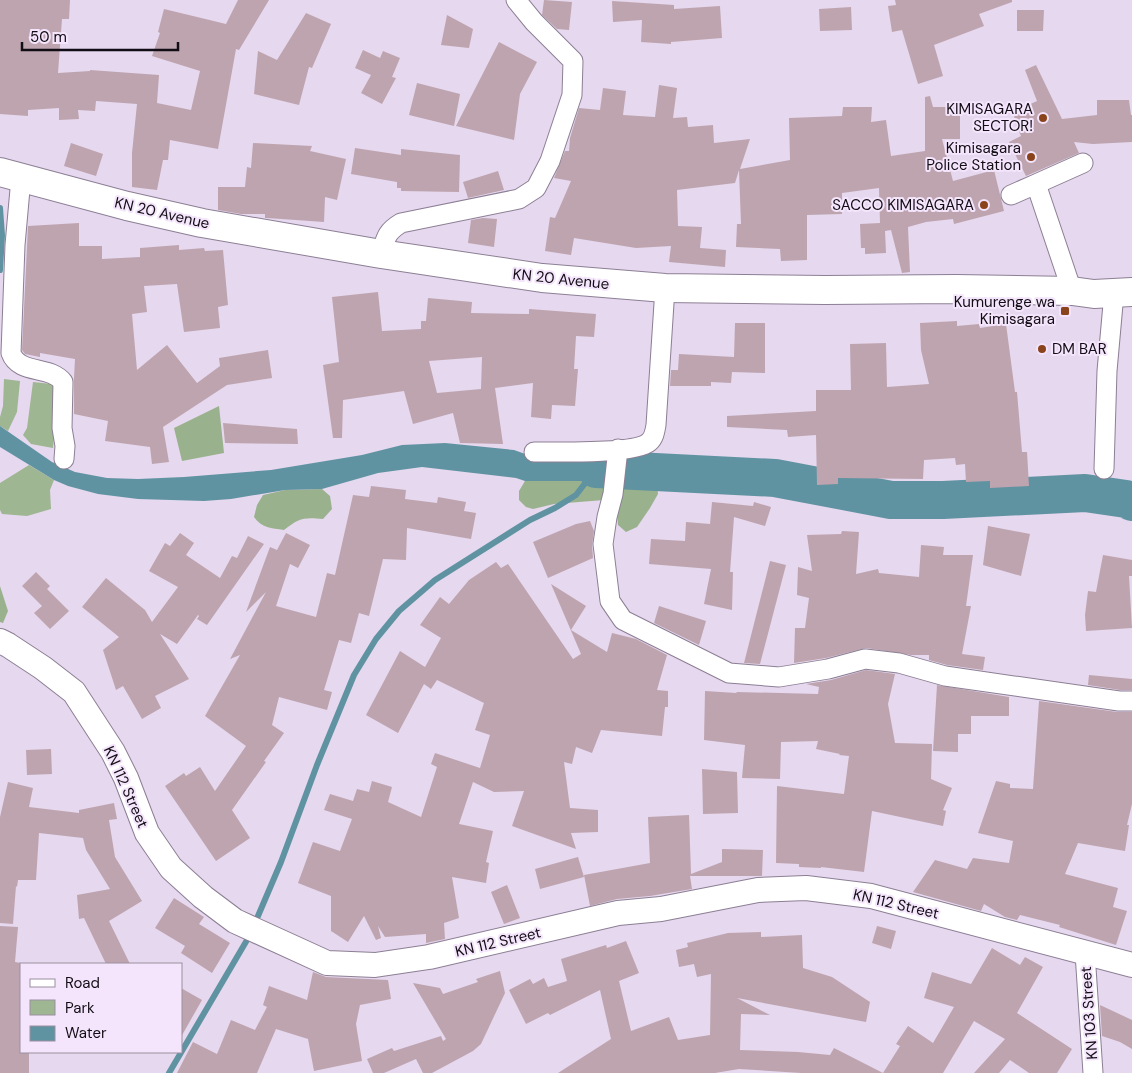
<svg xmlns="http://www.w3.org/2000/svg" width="1132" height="1073" font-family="'DM Sans',sans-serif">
<rect width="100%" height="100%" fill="#e6d8ef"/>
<path fill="#9eb692" d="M4,379l16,2 -3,31 -9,19 -8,-5v-9l3,-11z
M33,382l19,2 6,5 -5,59 -22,-4 -8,-9 4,-7z
M29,465l25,15 -4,10 1,19 -24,7 -25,-2 -2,-4v-27z"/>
<path fill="#99b28d" d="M219,406l5,47 -42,8 -8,-33z
M633,479h15l9,4 1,11 -8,14 -13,19 -11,5 -8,-7 -2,-21 4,-22z
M525,481c16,0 69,-5 81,2l-2,17 -50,4 -21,5 -7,-2 -7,-7v-9z
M322,489l8,7 2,13 -9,10c-19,-2 -24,-1 -39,11 -13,-2 -22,-2 -30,-13l3,-12 6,-10 22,-5z
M0,586l8,25 -5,12 -3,-1z"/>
<path fill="#6093a1" d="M0,426l52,36 23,10 32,6 31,1 46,-2 87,-7 91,-15 40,-10 43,-2 69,7 14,5 68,4v10l-8,12h-63l-9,-3 -94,-11 -44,6 -56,16 -37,1 -54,9 -27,2 -66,-2 -40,-5 -30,-8 -14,-6 -54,-33z"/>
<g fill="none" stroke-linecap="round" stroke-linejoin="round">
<path stroke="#6093a1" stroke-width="6" d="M0,208l2,27 -2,35
M258,916l23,-54 36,-97 37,-90 22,-36 23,-28 36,-31 95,-60 25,-12 21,-13 20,-26
M169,1073l78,-133"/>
<path stroke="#6093a1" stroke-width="38" d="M596,469l179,9 116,22h52l142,-7 41,6 6,3"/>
</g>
<path fill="#bea4af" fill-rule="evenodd" d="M0,0h70l-1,19h-7l-4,54 32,-2v-1l69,5 -2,28 34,7 9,-39 -48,-15 8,-23 -2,-1 6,-23 62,15 12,-24h31l-30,50 -3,-1 -18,100 -48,-9 -2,20h-5l-6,30 -25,-3v-34l5,-49 -41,-3 -1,10 -17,-1 1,9 -20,1v-12l-31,2v6l-28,-2z
M544,0l28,2 -3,28 -12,-1 -15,-14z
M895,0h117v2l-33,12 5,12 -50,19 9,31 -25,8 -16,-54 -10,2 -4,-26 8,-1z
M612,1l62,4v4l46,-3 2,32 -51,4v2l-30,-2 1,-22 -29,2z
M851,7l1,23 -32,1 -1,-22z
M1017,10h27l-1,21h-26z
M306,13l25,11 -19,44 -3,-1 -10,38 -45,-11 4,-43 19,9z
M447,15l26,14 -4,19 -28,-3z
M499,42l38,20 -17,32 -6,46 -58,-14z
M363,50l17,8 3,-7 17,7 -8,19 4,1 -14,26 -21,-11 10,-18 -16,-7z
M1036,65l26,54 35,-4v-15h32l2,15h1v27l-39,2 -19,-2 5,11 -53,23 -17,-34 12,-6 -7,-16 1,-9 22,-10 -12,-31z
M417,83l43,11 -6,32 -45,-11z
M659,85l18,3 -4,30 14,-1 1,10 25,-2 1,18 36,-4 -10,30 50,-9 -1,-42 53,-2 1,-9h29l-1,15 15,-2 5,36 34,-5v-54l5,-1 3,11h27v32h-18l11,42 41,-11 10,41 -50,13 -1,-5 -27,3 -18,5 2,45 -8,1 -11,-43 -6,1 1,22 -21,1v-6h-4l-1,-24 20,-1 -1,-35 -37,5v21l-35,1v45l-26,1 -1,-12 -44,-2 1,-23h4l-2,-54 -4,13 -58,7 1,36 24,1 -2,21 26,2 -1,17 -56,-5 2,-16 -35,2 -62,-10 -3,17 -26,-4 5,-34 5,1 16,-37 -17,-3 11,-27h4l1,-13 9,-30 21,2 3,-22 23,3 -3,24 32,2z
M71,143l32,11 -7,22 -32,-10z
M253,143l59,3 -2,5 36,8 -9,41 -12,-3 -1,25 -57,-4h-2v-4h-24l-23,-4v-23h27l2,-20 4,1z
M355,148l46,7v-6l59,6 -1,37 -58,-1v-3h-4v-6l-46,-8z
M498,171l6,19 -36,8 -5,-16z
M483,218l14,1 -3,28 -26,-4 3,-23z
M79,223v23h23v13l38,-2v-9l39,-3v5l25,-2 1,3 18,-1 5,55 -10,2 2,21 -36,4 -7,-48 -33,2 3,26 -15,2 5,56 30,-25 30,38 23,-17 -1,-8 49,-8 4,28 -45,7 -64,42 6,35 -17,2 -2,-17 -45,-6 3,-20 -34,-7v-36l1,-19 -35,-6v4l-15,-3 -3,-4 6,-124z
M378,292l4,39 39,-2v-8h5l2,-23 44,4 -1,11 58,1v-5l67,5 -2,23 -18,-1 -2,33h4l-3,37 -23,-1 -1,14 -20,-2 2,-34 -38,5 8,56 -43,-1 -7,-30 -40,11 -9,-33 -61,9 -1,38h-9l-10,-73 16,-3 -7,-65zM482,357l-1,32 -44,4 -8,-32z
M957,321v5l22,-2 1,4 26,-4 9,68h2l5,60h5l2,34 -39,2v-7l-24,1 -1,-18 -9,1 -1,-7 -31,2 -1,19 -85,-1v6l-21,1 -1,-50 -28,2 -1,-7 -60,-3v-11l89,-5v-21h35l-1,-46 36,-1 1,44 42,-3 -8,-34 -1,-27z
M735,323h30v50l-33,-1 -1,11 -20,-1v4h-41l1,-16h7l1,-16 55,3z
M223,423l74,6 1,15 -73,-1z
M371,486l35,4 -1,9 32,4 1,-6 28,5 -2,9 12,2 -5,26 -64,-11 -1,32 -23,-1 -14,57 -10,-3 -8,30 -12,-3 -15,50 8,2 -5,18 -48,-13 -7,28 12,8 -20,28 2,1 -34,48 18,28 -34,23 -51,-75 19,-13 2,3 14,-9 15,24 31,-45 -41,-30 35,-61 -10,4 36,-67 -20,20 24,-65 7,3 9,-17 24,12 -12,23 -8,-4 -14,42 40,11 11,-44 8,2 18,-80 16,2z
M712,502l41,4 1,-4 17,5 -6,19 -31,-9 -4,55h3l-1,38 -28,-6 7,-35 -62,-5 2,-25 34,2 1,-19 24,2z
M590,521l4,10 -2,14 1,13 -45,20 -15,-36 43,-18z
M988,526l42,8 -9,42 -38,-11z
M842,531l17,1 -3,42 22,-5 1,4 40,4 2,-32 23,2 -1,8h30l-7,51h5l-9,48 23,3 -2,13 -36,-5 -18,-5v-5h-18l-45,-7 -40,10 -32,5 1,-35h10l4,-30 -12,-3 1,-28 14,4 -5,-36 34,-1z
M180,533l14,10 -8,12 34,23 12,-22 5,2 11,-22 16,8 -57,81 -10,-6 2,-3 -1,-1 -21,29 -17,-10 29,45 -34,17 6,12 -19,11 -19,-33 -7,4 -13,-40 16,-13 -37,-30 24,-29 39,32 7,12 26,-35 -29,-16 16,-28 5,3z
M1103,555l29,5v16h-3l3,52 -46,3 -1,-16 3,-24 8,1z
M770,561l16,4 -26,99 -16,-1z
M496,562l5,6 7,-4 65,95 8,-5 -30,-70 35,22 -15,24 36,22 5,-19 24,6 31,16 -10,35 11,1v16h-3l-3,29 -61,-6 -9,23 -16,-6 -4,17 -8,-2 6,46 28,2v22l-27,1 5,16 -64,-23 12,-35 -30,1 -21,-10 -14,42 34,7 -7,31 3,1 -3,20 -34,-6 7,41 -15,5 1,16 -19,4v-9l-41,3 -7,-11 3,12 -5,2 -12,-24 -16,26 -17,-11v-35l-33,-13 15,-41 27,9 12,-32 -28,-9 6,-16 23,7 4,-12 12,3 3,-11 20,6 -4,15 33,15 16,-50 -6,-3 4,-11 45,15 10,-33 -15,-5 9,-27 -47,-23 -6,9 -7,-5 -26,49 -32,-18 34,-64 25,16 16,-29 -21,-13 20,-28 9,7 20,-24z
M36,572l14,14 -3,3 22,22 -19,18 -16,-16 8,-7 -20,-20z
M659,606l47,15 -7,24 -45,-22z
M866,670l29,4 -7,30 7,39 37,1 -1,35 21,9 -9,22 3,1 -3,15 -71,-15 -8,61 -43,-5v1l-22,-1v-3l-23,-1 1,-77 67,8 5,-38 -10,-1 1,-1 -24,-5 2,-8 -37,1 -1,37 -38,-1 3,-33 -41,-5 1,-49 31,2 1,-1 81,2 1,-7 -13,-3 25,-4z
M1089,675l43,4v11h-12l-32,-5z
M937,685l72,12v19h-38v18h-13v18l-25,-1z
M1039,701l78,11h15v92l-5,21h2l-4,26 -47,-8 -13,31 53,14 -5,19 14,4 -11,34 -57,-18 1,-2 -40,-10 -3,5 -12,-3 -21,-13 -3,7 -68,-19 22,-32 32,9 6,-11 36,5 4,-22 -35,-8 18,-52 14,3v4l23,1z
M51,749l1,25 -25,1 -1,-25z
M702,769l35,3 1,41 -35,1z
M8,782l25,6 -4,19 50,6v-3l35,-7 3,16 -8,1 6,37 27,44 -33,20 21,43h-24l-22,-46 -5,1 -2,-24 33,-6 -24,-39 -3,-12 -44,-5 -3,47h-18l-1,7 -1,-1 -3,38 -13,-1v-106z
M689,815l2,59 31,-12v-13l41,1 -1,26h-72l2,13 -42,7 -33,3 -27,7 -6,-31 66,-12 -2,-46z
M578,857l6,20 -44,12 -5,-20z
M507,885l13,33 -16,6 -13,-32z
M174,898l30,19 -5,7 31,19 -18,30 -31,-20 4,-7 -30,-18z
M0,926l18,1 -3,35 6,1v89h8v21h-29z
M877,926l19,5 -5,18 -19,-6z
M761,932v5l41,-2 1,33 29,9 38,25 -4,20 -129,-24 33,17 -29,-1 -1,36 58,2 32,3 4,-7 49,25h-82l-62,-4 -24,4h-157l53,-34 -11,-49 -50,25 -2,-2 -22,11 -17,-34 21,-11 3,5 11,-6 4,9 19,-6 -6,-22 45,-14 1,3 19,-7 13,32 -20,8 12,50 38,-14 9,23 32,-5 1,-61 -14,3 -3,-13 -15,3 -3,-17 12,-3 -1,-4 41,-10z
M992,948l28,17 5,-8 18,10 -26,46 55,36 -15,24h-28l-19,-13 -11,13h-25l31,-34 -31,-18 -31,52h-60l17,-27 -4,-2 12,-18 25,17 21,-36 -30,-9 8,-26 39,12z
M500,971l5,22 -24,51 -8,7 -41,22h-9l-7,-14 -32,14h-11l-6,-14 25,-11 2,3 47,-15 2,5 3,-2 -33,-56 27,5 3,6 35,-12 -2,-3z
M313,972l13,5 62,3 3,19 -31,6 -4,19 6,37 -48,10 -6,-32 -32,-10 -19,44h-80l16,-31 24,12 14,-34 24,10 12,-23 -4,-2 6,-19 38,14z
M181,988l21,12 -21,37z
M1100,1005l32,15v29l-12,-7 -18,-6z"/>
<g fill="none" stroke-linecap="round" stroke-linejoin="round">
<g stroke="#8c7f94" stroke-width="21">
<path id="minor" d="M21,178l-6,67 -4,108c8,22 39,12 52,29l-1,46 3,18 -1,13
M1011,195l25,-11
M381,254c5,-16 5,-22 20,-31l118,-24 17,-11 14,-27 22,-66 1,-34 -39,-39 -18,-22
M1072,291l-36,-107 47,-21
M618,449l-5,45 -6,23 -4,27 7,57 13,19 106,53 50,4 49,-8 37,-10 34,4 46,13 174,25h13
M534,452c20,0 102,2 115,-10 5,-4 6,-11 7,-17l9,-137
M1104,469l3,-98 7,-78
M1085,953l8,120"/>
</g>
<g stroke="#8c7f94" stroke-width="26">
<path id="tertiary" d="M0,641l8,4 35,23 31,24 39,60 13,26 21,55 24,35 32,29 32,24 92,42 48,2 54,-8 189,-44 43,-4 97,-19 48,-2 65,8 261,69"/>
</g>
<g stroke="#8c7f94" stroke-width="30">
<path id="secondary" d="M0,172l127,34 75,17 179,31 161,24 123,10 160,2 131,-1 116,2 22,3 38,-2"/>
</g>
<use href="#minor" stroke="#fff" stroke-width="19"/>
<use href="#tertiary" stroke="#fff" stroke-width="24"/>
<use href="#secondary" stroke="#fff" stroke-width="28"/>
</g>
<g fill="#89441c" stroke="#f4e5fc" stroke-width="2">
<circle cx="1043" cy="118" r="5"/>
<circle cx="1031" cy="157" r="5"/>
<circle cx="984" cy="205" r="5"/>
<rect x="1060" y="306" width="10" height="10" rx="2.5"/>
<circle cx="1042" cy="349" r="5"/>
</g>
<g text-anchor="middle" stroke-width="4" stroke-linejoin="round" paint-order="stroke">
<g font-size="15" fill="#120d14" stroke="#f4e5fc" text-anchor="end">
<text x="1033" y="114">KIMISAGARA<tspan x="1033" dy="17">SECTOR!</tspan></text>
<text x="1021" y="153">Kimisagara<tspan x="1021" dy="17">Police Station</tspan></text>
<text x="974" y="210">SACCO KIMISAGARA</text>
<text x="1055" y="307">Kumurenge wa<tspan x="1055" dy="17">Kimisagara</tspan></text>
<text x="1052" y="354" text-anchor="start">DM BAR</text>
</g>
<g font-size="15" fill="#120d14" stroke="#f4e5fc">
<text transform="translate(162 213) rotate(13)" y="5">KN 20 Avenue</text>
<text transform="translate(561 279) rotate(6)" y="5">KN 20 Avenue</text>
<text transform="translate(126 787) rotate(66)" y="5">KN 112 Street</text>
<text transform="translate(896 904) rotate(13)" y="5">KN 112 Street</text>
<text transform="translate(498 942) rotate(-13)" y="5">KN 112 Street</text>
<text transform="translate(1089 1013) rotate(-94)" y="5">KN 103 Street</text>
</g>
</g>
<rect x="20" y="963" width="162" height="90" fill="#f4e5fc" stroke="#9a8f9f"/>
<rect x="30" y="979" width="25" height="8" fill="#ffffff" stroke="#9a8f9f"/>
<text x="65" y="988" font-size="15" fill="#120d14">Road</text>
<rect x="30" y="1000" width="25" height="15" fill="#9eb692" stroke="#9a8f9f"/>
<text x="65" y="1013" font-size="15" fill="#120d14">Park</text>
<rect x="30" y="1026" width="25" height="15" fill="#6093a1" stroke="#9a8f9f"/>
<text x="65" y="1038" font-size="15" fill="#120d14">Water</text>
<path d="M22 42v8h156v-8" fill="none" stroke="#120d14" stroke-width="2.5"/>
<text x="30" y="42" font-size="15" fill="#120d14" stroke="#f4e5fc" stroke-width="4" paint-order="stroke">50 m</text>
</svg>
